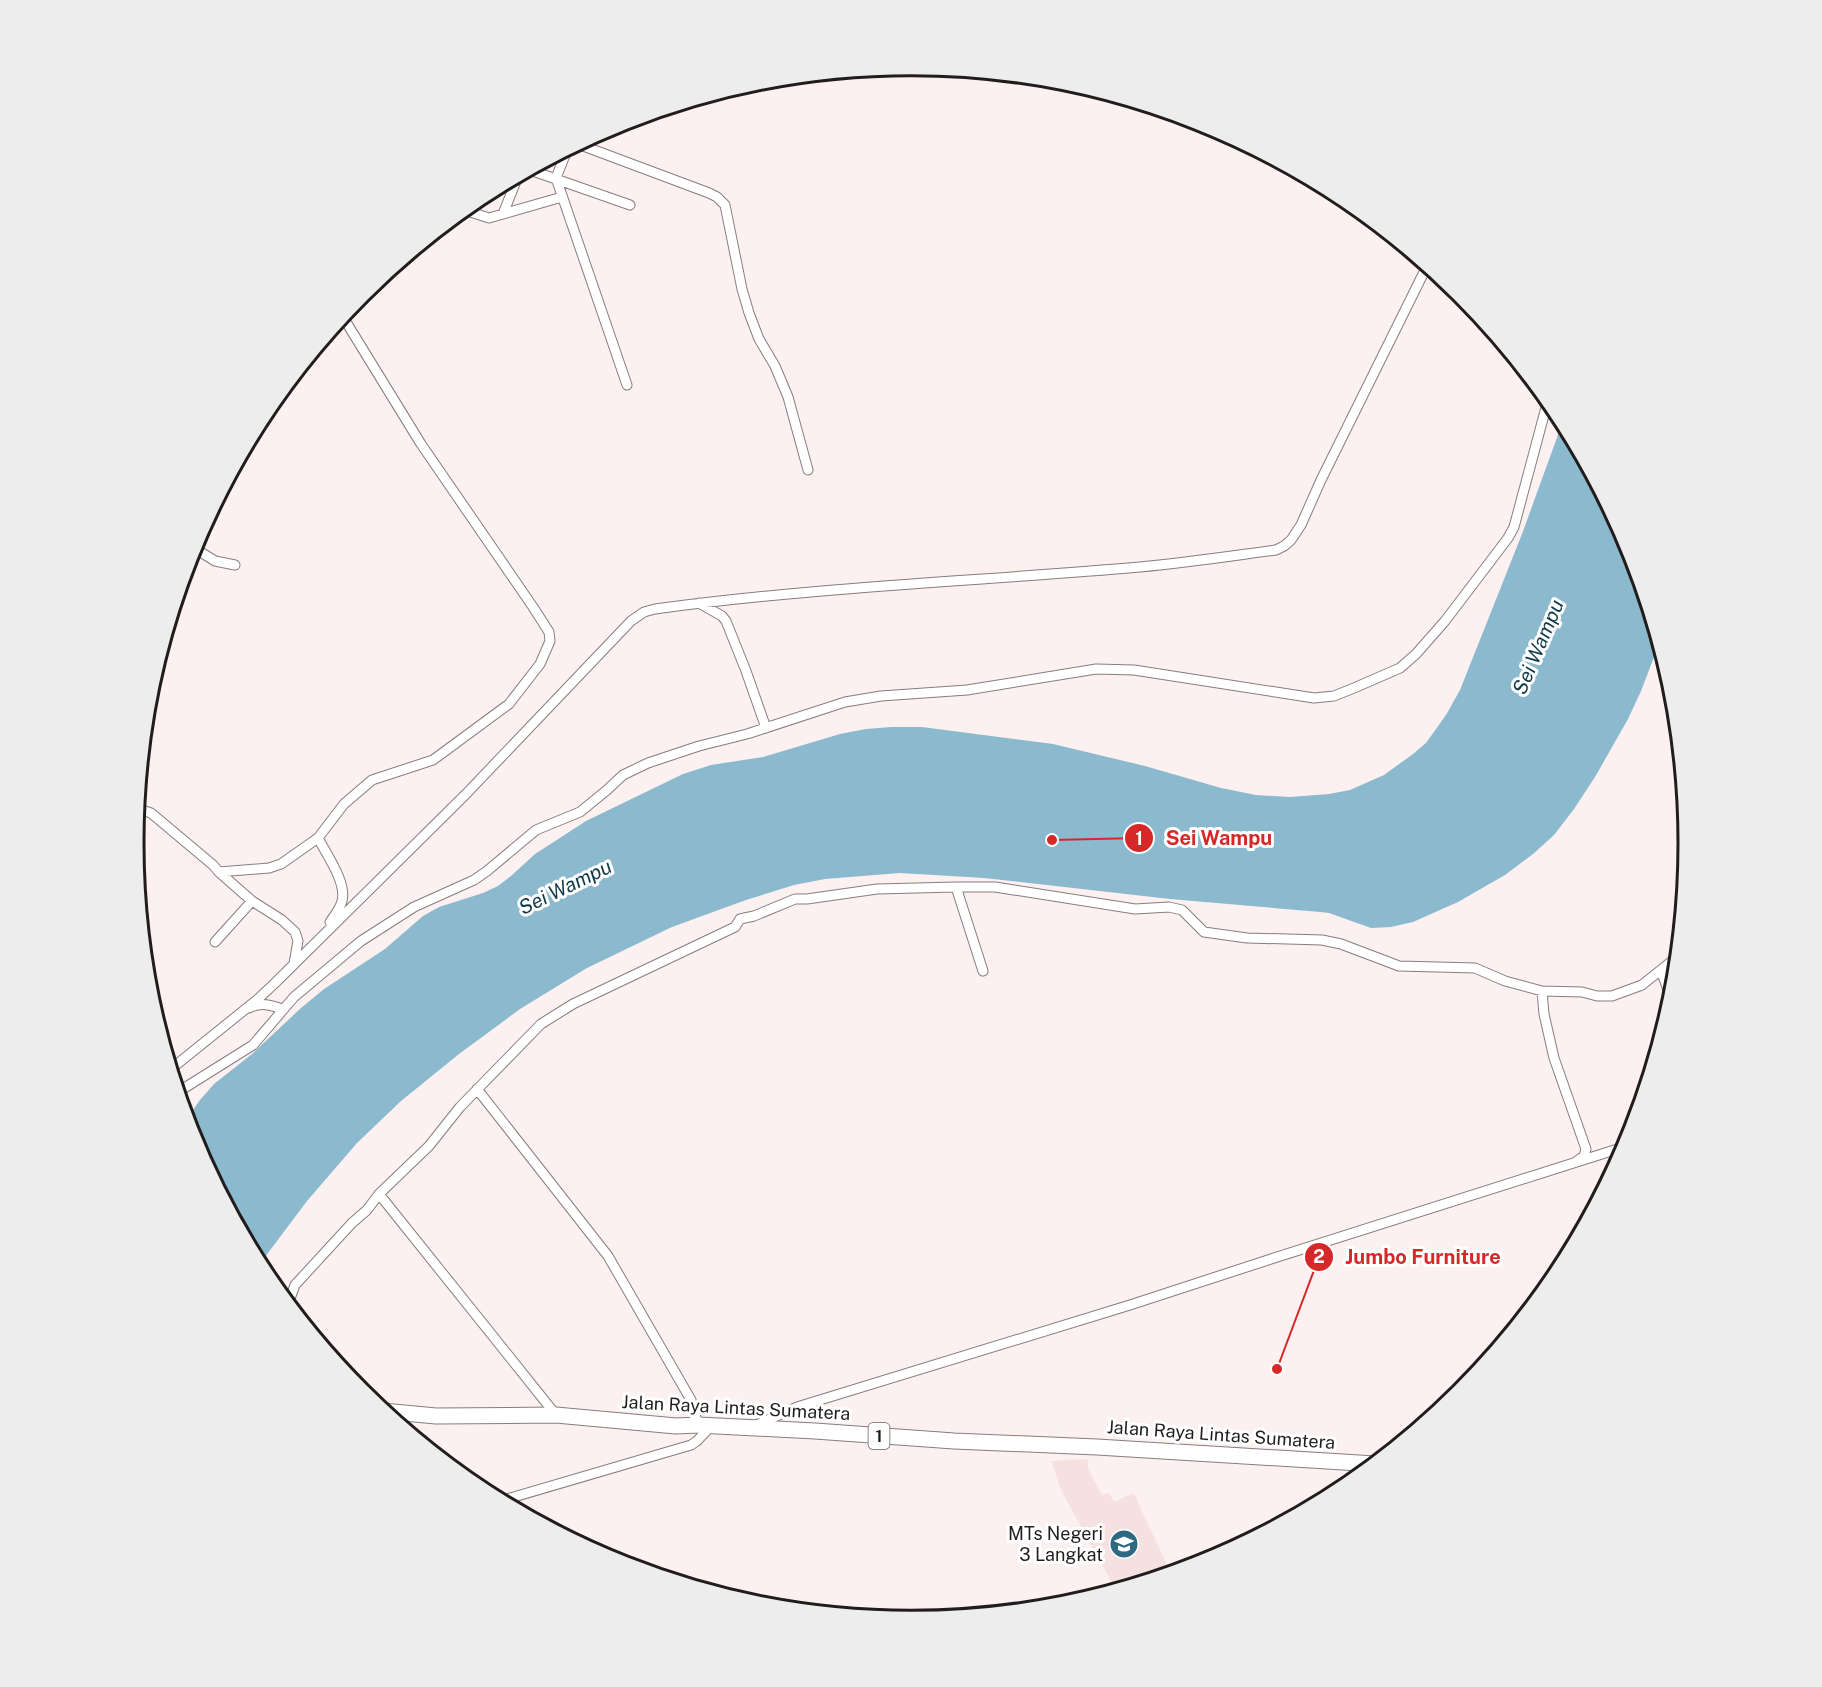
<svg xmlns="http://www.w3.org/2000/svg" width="1822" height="1687" font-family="'Public Sans',sans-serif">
<rect width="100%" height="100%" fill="#fcf0f0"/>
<path fill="#f6e1e1" d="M1088,1459v10l14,26 7,-2 5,9 20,-9 9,21 28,59 -55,17 -54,-98 -11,-31z"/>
<path fill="#8bb9ce" d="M1563,421l66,125 30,98 -18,47 -13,28 -33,58 -21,32 -20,26 -21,19 -28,21 -47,27 -45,20 -22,5 -20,1 -42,-15 -9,-1 -150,-13 -186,-21 -84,-5 -75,6 -31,6 -48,15 -74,27 -85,41 -67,41 -61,45 -58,47 -44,42 -50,58 -48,64 -66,-124 -7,-21 14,-20 14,-16 38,-30 49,-46 23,-19 61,-40 38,-33 16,-9 44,-14 15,-7 13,-10 24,-22 51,-33 97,-47 28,-9 52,-8 77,-23 26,-5 25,-2h31l131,17 92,22 76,22 35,7 34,2 39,-3 21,-4 34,-15 29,-21 13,-11 20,-28 14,-25 62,-156z"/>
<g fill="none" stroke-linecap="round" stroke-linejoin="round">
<g stroke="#877d7d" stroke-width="11">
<path id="minor" d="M578,144l131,49 8,4 8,8 17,84 7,24 10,26 16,27 13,31 20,73
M567,150l-11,28 71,207
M530,170l100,35
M464,210l25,8 73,-21
M503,214l15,-38
M191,550l8,1 16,10 20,4
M699,603l23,13 4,5 20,50 20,57
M136,816l6,-6 9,3 62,52 6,7 50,-4 12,-4 37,-26 26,-34 28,-24 61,-20 76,-56 31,-40 10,-23 -1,-9 -16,-25 -112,-163 -78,-127
M318,838c9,17 29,45 24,63 -2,8 -8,15 -12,21
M219,872l33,29 30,19 13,12 3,9 -4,22
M956,887h39l140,22 34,-2 13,3 22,22 43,6 75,2 19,4 58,22 76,2 30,13 37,10 40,1 15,4h15l30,-11 35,-28
M215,942l37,-41
M1661,971l11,29
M1542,991l2,23 10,44 32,91 -2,7 -7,5
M249,1008c12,-6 22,-3 33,1
M171,1069l87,-70 17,-16 191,-189 165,-173 13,-9 11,-3c161,-22 323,-28 485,-42 45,-4 91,-11 136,-17l8,-4 7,-6 10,-15 20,-45 106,-214
M477,1089l131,167 83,144 7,25
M178,1092l75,-47 41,-48 67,-56 53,-34 60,-27 13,-9 49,-41 44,-18 27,-22 16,-15 25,-12 51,-17 48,-12 98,-32 36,-6 86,-6 129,-21 38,1 180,28 20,-2 20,-8 46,-20 16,-14 29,-33 63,-83 6,-11 34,-127
M379,1194l177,221
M288,1304l7,-19 57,-62 15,-13 12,-16 50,-48 31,-39 81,-83 32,-20 162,-77 5,-8 14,-3 41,-17h12l70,-10 79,-2 27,84
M754,1426l43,-19 333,-102 141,-46 356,-113
M500,1501l191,-56 6,-4 14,-15"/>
</g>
<g stroke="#877d7d" stroke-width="17">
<path id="trunk" d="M383,1411l53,5 120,-1 120,11 22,-1 117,6 139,10 143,6 278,17"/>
</g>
<use href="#minor" stroke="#fff" stroke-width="9"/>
<use href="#trunk" stroke="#fff" stroke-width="15"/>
</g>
<defs>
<g id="school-disc" transform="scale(1.5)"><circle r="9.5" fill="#2e6981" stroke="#fff"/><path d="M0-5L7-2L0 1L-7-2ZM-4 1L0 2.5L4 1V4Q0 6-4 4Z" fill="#fff"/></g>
</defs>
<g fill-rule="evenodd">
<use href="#school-disc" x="1124" y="1544"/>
</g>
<g text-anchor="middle" stroke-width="6" stroke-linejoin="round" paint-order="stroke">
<rect fill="#fff" stroke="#646161" stroke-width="1.5" x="868.5" y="1423" width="21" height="26" rx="4.5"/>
<g font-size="16" font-weight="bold" fill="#211d1d">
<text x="879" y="1442">1</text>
</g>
<g font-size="18" fill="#211d1d" stroke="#fff">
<text transform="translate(736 1408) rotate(3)" y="6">Jalan Raya Lintas Sumatera</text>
<text transform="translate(1221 1435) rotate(4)" y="6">Jalan Raya Lintas Sumatera</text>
</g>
<g font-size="18" fill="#211d1d" stroke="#fff" text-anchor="end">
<text x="1103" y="1540">MTs Negeri<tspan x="1103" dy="21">3 Langkat</tspan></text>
</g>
<g font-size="20" font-style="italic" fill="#103948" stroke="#fff">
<text transform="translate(1538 647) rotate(-67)" y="7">Sei Wampu</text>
<text transform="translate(565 887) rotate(-26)" y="7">Sei Wampu</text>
</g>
</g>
<path d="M0 0H1822V1687H0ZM144 843a767 767 0 1 1 1534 0a767 767 0 1 1-1534 0Z" fill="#ededed" fill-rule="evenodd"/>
<path fill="none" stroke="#211d1d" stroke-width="3" d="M144 843a767 767 0 1 1 1534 0a767 767 0 1 1-1534 0Z"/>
<path fill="none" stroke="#d62828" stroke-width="2" d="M1052 840L1139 838M1277 1369L1319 1257"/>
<g fill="#d62828" stroke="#fff" stroke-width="2">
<circle cx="1052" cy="840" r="6"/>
<circle cx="1277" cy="1369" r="6"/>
<circle cx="1139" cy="838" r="15"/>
<circle cx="1319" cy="1257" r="15"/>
</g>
<g font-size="18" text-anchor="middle" font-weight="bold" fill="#fff">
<text x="1139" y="845">1</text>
<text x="1319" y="1263">2</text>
</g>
<g font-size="20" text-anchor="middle" font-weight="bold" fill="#d62828" stroke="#fff" stroke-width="6" stroke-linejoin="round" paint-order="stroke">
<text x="1219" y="845">Sei Wampu</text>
<text x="1423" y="1264">Jumbo Furniture</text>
</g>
</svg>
